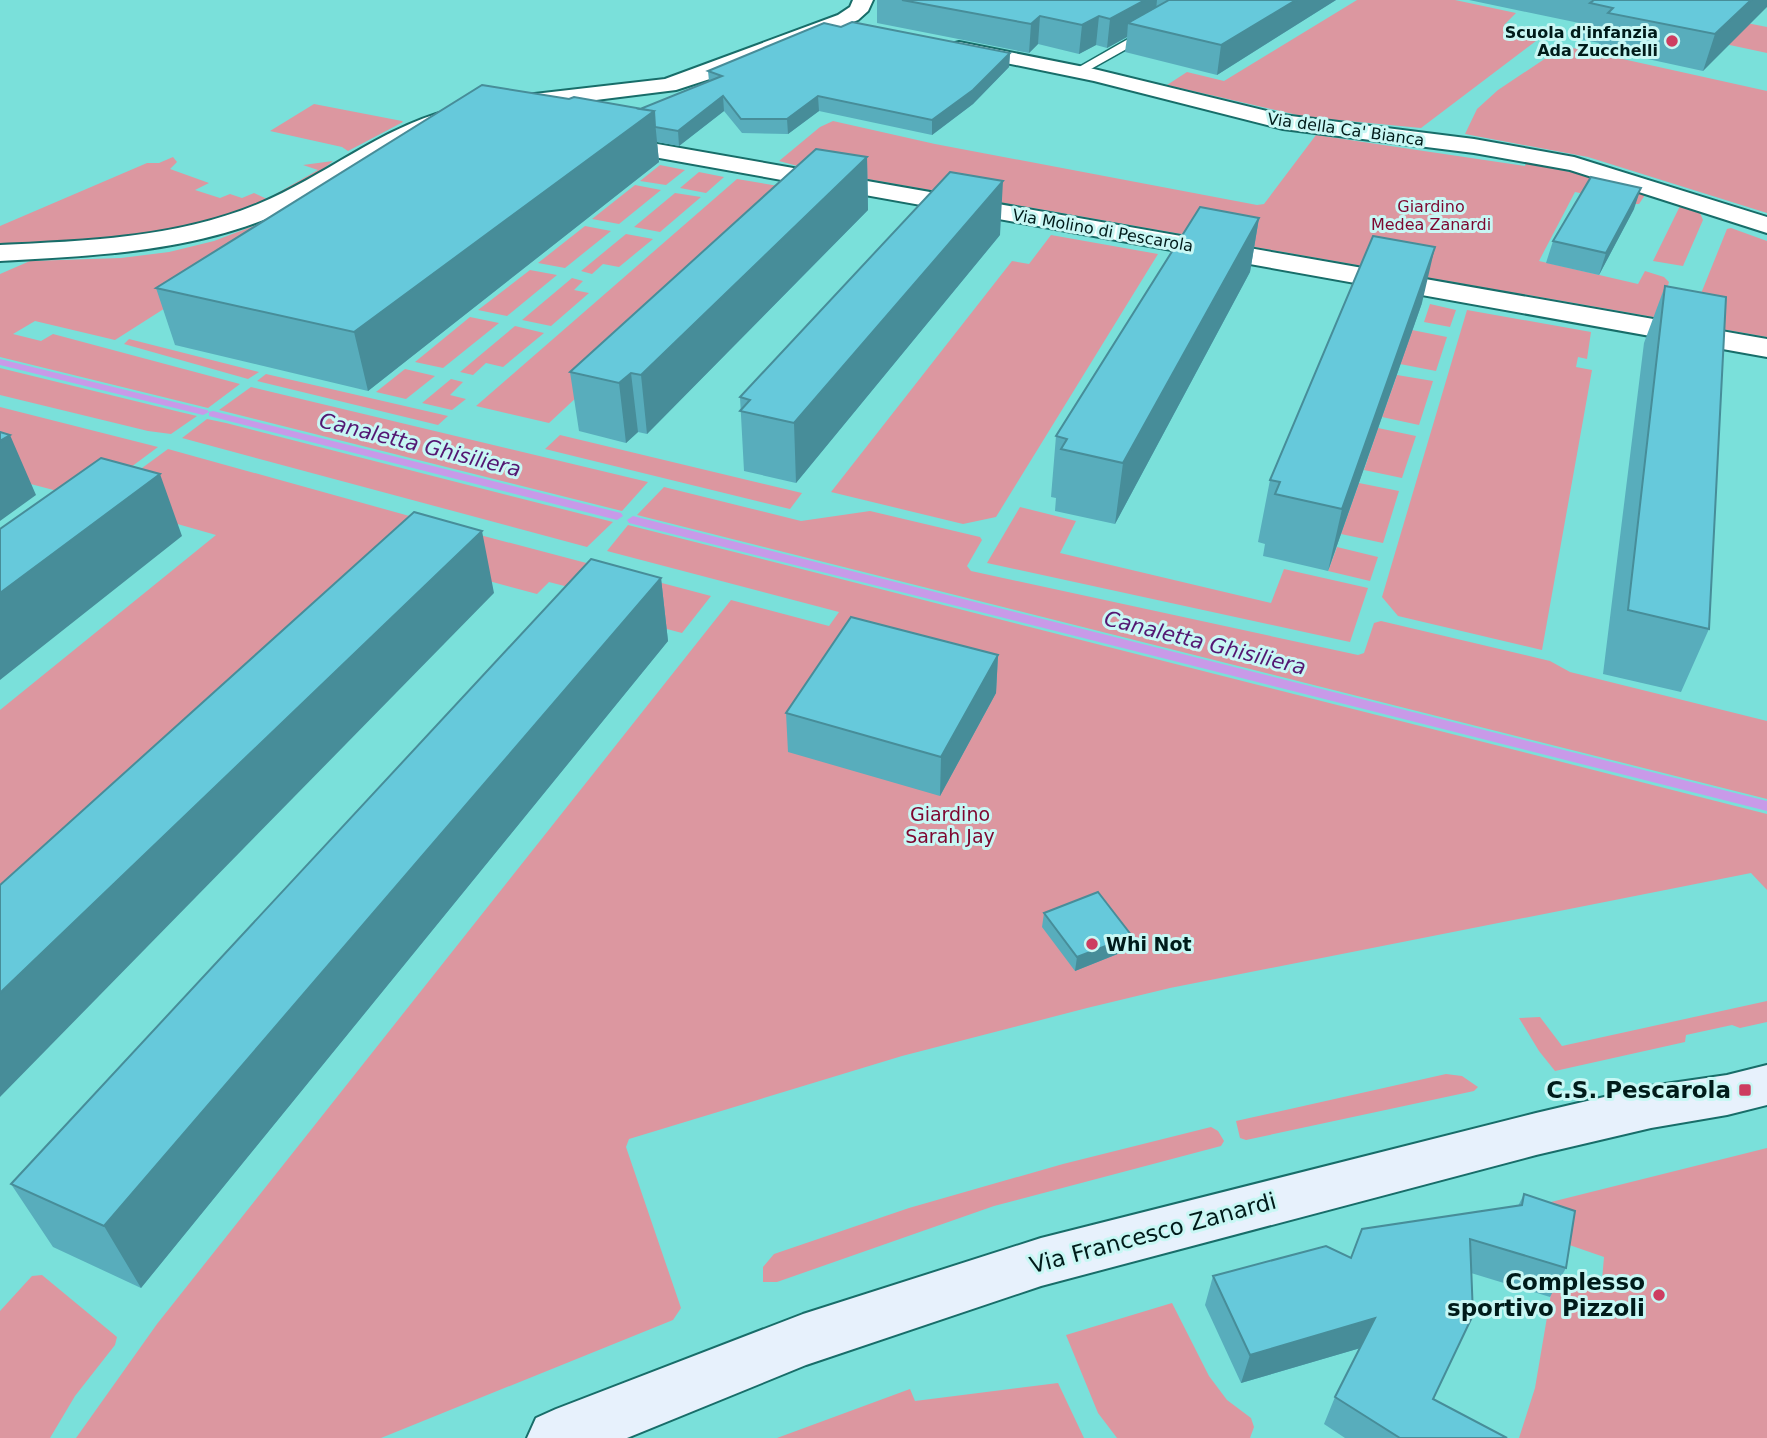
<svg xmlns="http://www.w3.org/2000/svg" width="1767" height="1438" font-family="'DejaVu Sans',sans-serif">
<rect width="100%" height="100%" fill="#7ae0da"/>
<path fill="#dc97a0" d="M1357,0h98l61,13 -12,12 2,4 20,5 18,1 -123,93 -115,-11 -139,-32 20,-13 37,9z
M1631,0l136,27v26l-42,-9z
M1573,48l194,43v122l-179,-56 -123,-23 12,-25 21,-19 57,-38z
M314,104l88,17 1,1 -55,29 -6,-4 -72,-16z
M833,121l102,23 322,61 7,-1 52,-69 209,31 1,-3 65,13 54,19 -6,9h-6l-58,-12 -36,69 99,23 7,-13 19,6 5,5 -4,14 33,5 29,-72 4,-1 36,13v96l-962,-169 -26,-7 41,-34z
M429,140l-314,200 -80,-19 -22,13 28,7 12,-7 187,50 -32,24 -208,-51v-83l30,-13 91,-3 48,-6 45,-11 60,-23z
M173,157l4,5 -7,7 39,14 -14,7 25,8 10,-4 12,4 12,-5 13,6 51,-29 -15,-5 30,-4c-9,8 -20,14 -31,21 -90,56 -199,58 -302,65v-21l147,-63h12z
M660,165l25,5 -19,15 -26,-4z
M699,172l25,5 -18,16 -26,-5z
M737,179l53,9 -19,28 -222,207 -73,-17z
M635,185l26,5 -42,34 -27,-5z
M675,193l26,4 -41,35 -26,-5z
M1680,206l20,7 3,7 -20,46 -30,-5z
M585,226l26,5 -46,37 -27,-5z
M626,234l27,5 -34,28 -16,-3 -11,10 -11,-3z
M1051,235l107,19 -162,263 -33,7 -132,-32 181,-231 17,3z
M530,270l27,5 -50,41 -29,-6z
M572,278l11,3 -9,9 15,3 -38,33 -29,-6z
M1430,304l26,6 -6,17 -26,-5z
M1467,310l124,22 -4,27 -9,-2 -2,10 16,3 -50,280 -144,-34 -16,-19z
M470,317l29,6 -56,45 -28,-6z
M515,326l29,7 -41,34 -17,-4 -13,12 -13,-3z
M1412,330l35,7 -11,34 -36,-7z
M129,339l130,33 -11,7 -124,-35z
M0,368l180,44 17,4 -26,18 -23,-3 -148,-36z
M405,369l30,7 -29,23 -30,-7z
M266,374l182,42 -10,9 -181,-44z
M1397,375l36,6 -14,44 -37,-8z
M451,379l12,3 -13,13 16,4 -14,11 -30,-7z
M251,387l397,95 -26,29 -403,-101z
M0,407l158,40 -70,52 -88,-23z
M207,419l19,4 387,99 -26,25 -405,-109z
M1378,428l38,8 -14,42 -38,-8z
M560,435l242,58 -12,16 -245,-60z
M168,449l281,78 -449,425v-242l216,-175 -119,-34z
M1359,483l40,8 -16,52 -42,-9z
M664,487l137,34 69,-10 110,26 2,3 -15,26 4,5 387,84 6,-2 10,-30 7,-2 169,40 20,11 197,49v78l-1130,-284z
M1020,507l56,14 -16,32 211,50 13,-34 84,19 -18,54 -363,-79z
M628,525l1139,289v76l-16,-17 -581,115 -83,20 -185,48 -273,83 -3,8 55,161 -8,12 -292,118h-305l81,-114 574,-724 98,26 10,-14 -232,-61z
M465,531l246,65 -29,37 -113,-30 11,-13 -31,-8 -12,12 -107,-29z
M1337,547l41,10 -8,24 -42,-10z
M1767,1001v21l-27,6 -8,-3 -46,10 -1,7 -130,29 -16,-20 -20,-33 21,-1 22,29z
M1446,1074l16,2 16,11 -4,4 -228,49 -6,-2 -4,-17z
M1211,1127l7,4 6,10 -3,5 -227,60 -217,76h-14v-15l11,-13 135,-46 154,-44z
M1767,1148v290h-248l16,-50 19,-112 47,16 3,-35 -95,-33 2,-12z
M42,1275l75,62 -2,8 -40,51 -25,42h-50v-127l32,-35z
M1172,1303l37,73 18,24 24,18 3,9 -4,11h-133l-19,-25 -32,-78z
M1058,1383l26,55h-307l133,-49 5,12z"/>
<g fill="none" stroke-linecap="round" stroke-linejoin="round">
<path fill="#c89ae8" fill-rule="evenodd" d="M0,359l207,51 2,2 -6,3 -203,-50z
M213,411l408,102 2,3 -6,4 -408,-104v-4z
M633,516l1134,285v10l-1138,-288 -2,-3z"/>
<g stroke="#186d69" stroke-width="3">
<path id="lane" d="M1151,26l6,4 -2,3 -73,41h-8l-2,-3z"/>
</g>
<g stroke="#186d69" stroke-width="4">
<path id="street" d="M853,0h20l-5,11 -10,9 -139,56 -43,14 -168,21 -8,-2 -3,-5 3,-5 8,-2 157,-18 173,-64 12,-8z
M959,42l135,27 189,46 191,24 100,18 193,60v16l-197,-63 -96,-17 -191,-24 -189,-48 -142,-29 -3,-4 3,-4z
M450,110l8,2 3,5 -3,5c-65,23 -118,64 -180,92 -87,38 -185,42 -278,47v-16c87,-4 176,-7 258,-41 66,-27 122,-76 192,-94z
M606,135l1161,204v18l-1169,-210 -4,-5 4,-5z"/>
</g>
<g stroke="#186d69" stroke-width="4">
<path id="secondary" d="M1767,1065v40l-40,10 -76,13 -115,27 -495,131 -235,79 -179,73h-100l9,-20 20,-9 247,-95 238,-76 495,-125 115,-27 76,-11z"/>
</g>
<use href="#lane" fill="#fff" fill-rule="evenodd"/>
<use href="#street" fill="#fff" fill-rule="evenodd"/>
<use href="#secondary" fill="#e7f1fc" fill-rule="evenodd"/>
</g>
<path fill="#58adbc" d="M877,0h459l-119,75 -92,-23 2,-15 -20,11 -11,-3 -17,9 -41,-10 -9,9 -152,-30z
M1469,0h298l-64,71 -106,-23 2,-5 -19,-4 4,-15z
M841,27l169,26 -1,14 -36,37 -41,31 -113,-24 -31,23 -46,-1 -18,-22 -45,35 -22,-4 2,20 -291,229 -193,-46 -19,-57 484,-179 69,-28 -1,-10z
M867,157l1,53 -221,224 -9,-2 -12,11 -47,-12 -9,-59z
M1634,209l-35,66 -53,-12 7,-22z
M1259,218l-9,54 -135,252 -60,-13 1,-13 -5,-1 5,-61z
M1000,235l-204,248 -52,-12 -4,-74z
M1665,286l44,343 -28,63 -78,-18 41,-331z
M1422,303l-94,268 -65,-15 2,-12 -7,-2 12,-62z
M661,578l7,63 -527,647 -88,-41 -42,-63z
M998,655l-2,38 -56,103 -152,-44 -2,-39z
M1044,913l88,23 -2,13 -55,22 -33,-44z
M1524,1194l42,74 -16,29 -79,-24 -38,126 74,39h-162l-21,-14 11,-27 25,-49 -119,35 -36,-78 8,-29 138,-18 167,-52z"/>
<path fill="#478d99" d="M1145,0h12l-2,21 -27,2 -1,14 -20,11 3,-29z
M1296,0h40l-119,75 4,-30z
M1751,0h16v7l-64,64 12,-37z
M1040,16l-2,28 -9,9 2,-29z
M1099,16l-3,29 -17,9 3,-29z
M1010,53l-1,14 -36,37 -41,31v-15z
M723,96l1,15 -45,35 -1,-15z
M818,96l1,15 -31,23 -1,-15z
M654,111l5,51 -291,229 -14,-59z
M867,157l1,53 -221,224 -6,-59z
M1003,181l-3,54 -204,248 -2,-60z
M1641,188l-7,21 -35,66 7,-22z
M1259,218l-9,54 -135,252 8,-61z
M1435,247l-13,56 -94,268 14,-62z
M631,373l7,59 -12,11 -7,-60z
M10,435l26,60 -36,26v-80z
M160,474l22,62 -182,144v-87z
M482,531l12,62 -494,504v-104z
M661,578l7,63 -527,647 -37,-62z
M998,655l-2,38 -56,103 1,-39z
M1132,936l-2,13 -55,22 2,-14z
M1375,1318l-11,29 -123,36 9,-28z"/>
<path fill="#66c9db" stroke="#478d99" stroke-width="2" d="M902,0h243l-35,19 -11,-3 -17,9 -42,-9 -9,8z
M1169,0h127l-75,45 -93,-22z
M1594,0h157l-36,34 -107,-21 5,-5 -23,-5z
M852,22l158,31 -37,37 -41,30 -114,-24 -31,23h-46l-18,-23 -45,35 -23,-4 -1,-16 -14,-2 82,-33 -14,-5 116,-48 17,4z
M482,85l87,14 5,-2 80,14 -300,221 -198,-44z
M816,149l51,8 -226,218 -10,-2 -12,10 -49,-11z
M950,172l53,9 -209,242 -54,-12 10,-11 -10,-3z
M1591,177l50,11 -35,65 -53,-12z
M1200,207l59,11 -136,245 -62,-14 6,-10 -11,-3z
M1373,236l62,11 -93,262 -67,-15 5,-12 -10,-2z
M1665,286l61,11 -17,332 -81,-19z
M0,432l10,3 -10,6z
M101,458l59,16 -160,119v-64z
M414,512l68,19 -482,462v-108z
M591,559l70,19 -557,648 -93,-42z
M851,617l147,38 -57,102 -155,-44z
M1098,892l34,44 -55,21 -33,-44z
M1524,1194l51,17 -9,57 -96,-29 3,76 -40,84 74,39h-107l-65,-41 40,-79 -125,37 -37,-79 113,-30 25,12 11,-29 160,-24z"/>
<g fill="#cd3d60" stroke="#c8f7f4" stroke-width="2.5">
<circle cx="1672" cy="41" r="7"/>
<circle cx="1092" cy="944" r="7"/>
<rect x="1738" y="1083" width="14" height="14" rx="3.5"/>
<circle cx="1659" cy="1295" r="7"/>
</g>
<g text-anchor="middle" stroke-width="6" stroke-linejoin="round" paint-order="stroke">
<g font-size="16" font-weight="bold" fill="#001b1a" stroke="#c8f7f4" text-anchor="end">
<text x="1658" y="38">Scuola d'infanzia<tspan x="1658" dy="18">Ada Zucchelli</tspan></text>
</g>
<g font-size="16" fill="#001b1a" stroke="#c8f7f4">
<text transform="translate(1346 129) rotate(8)" y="6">Via della Ca' Bianca</text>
<text transform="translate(1103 230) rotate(10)" y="6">Via Molino di Pescarola</text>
</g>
<g font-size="16" fill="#7e062f" stroke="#c8f7f4">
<text x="1431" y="212">Giardino<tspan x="1431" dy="18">Medea Zanardi</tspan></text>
</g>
<g font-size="19" fill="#7e062f" stroke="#c8f7f4">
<text x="950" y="821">Giardino<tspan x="950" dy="22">Sarah Jay</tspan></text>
</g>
<g font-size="19" font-weight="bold" fill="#001b1a" stroke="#c8f7f4" text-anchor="start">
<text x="1106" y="951">Whi Not</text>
</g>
<g font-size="21" font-style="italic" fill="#531772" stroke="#c8f7f4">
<text transform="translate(420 445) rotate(14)" y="7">Canaletta Ghisiliera</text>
<text transform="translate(1205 643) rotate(14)" y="7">Canaletta Ghisiliera</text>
</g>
<g font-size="23" font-weight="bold" fill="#001b1a" stroke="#c8f7f4" text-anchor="end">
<text x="1731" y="1098">C.S. Pescarola</text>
<text x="1645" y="1290">Complesso<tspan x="1645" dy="26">sportivo Pizzoli</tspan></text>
</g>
<g font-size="23" fill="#001b1a" stroke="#c8f7f4">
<text transform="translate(1153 1233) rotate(-15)" y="8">Via Francesco Zanardi</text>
</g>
</g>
</svg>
